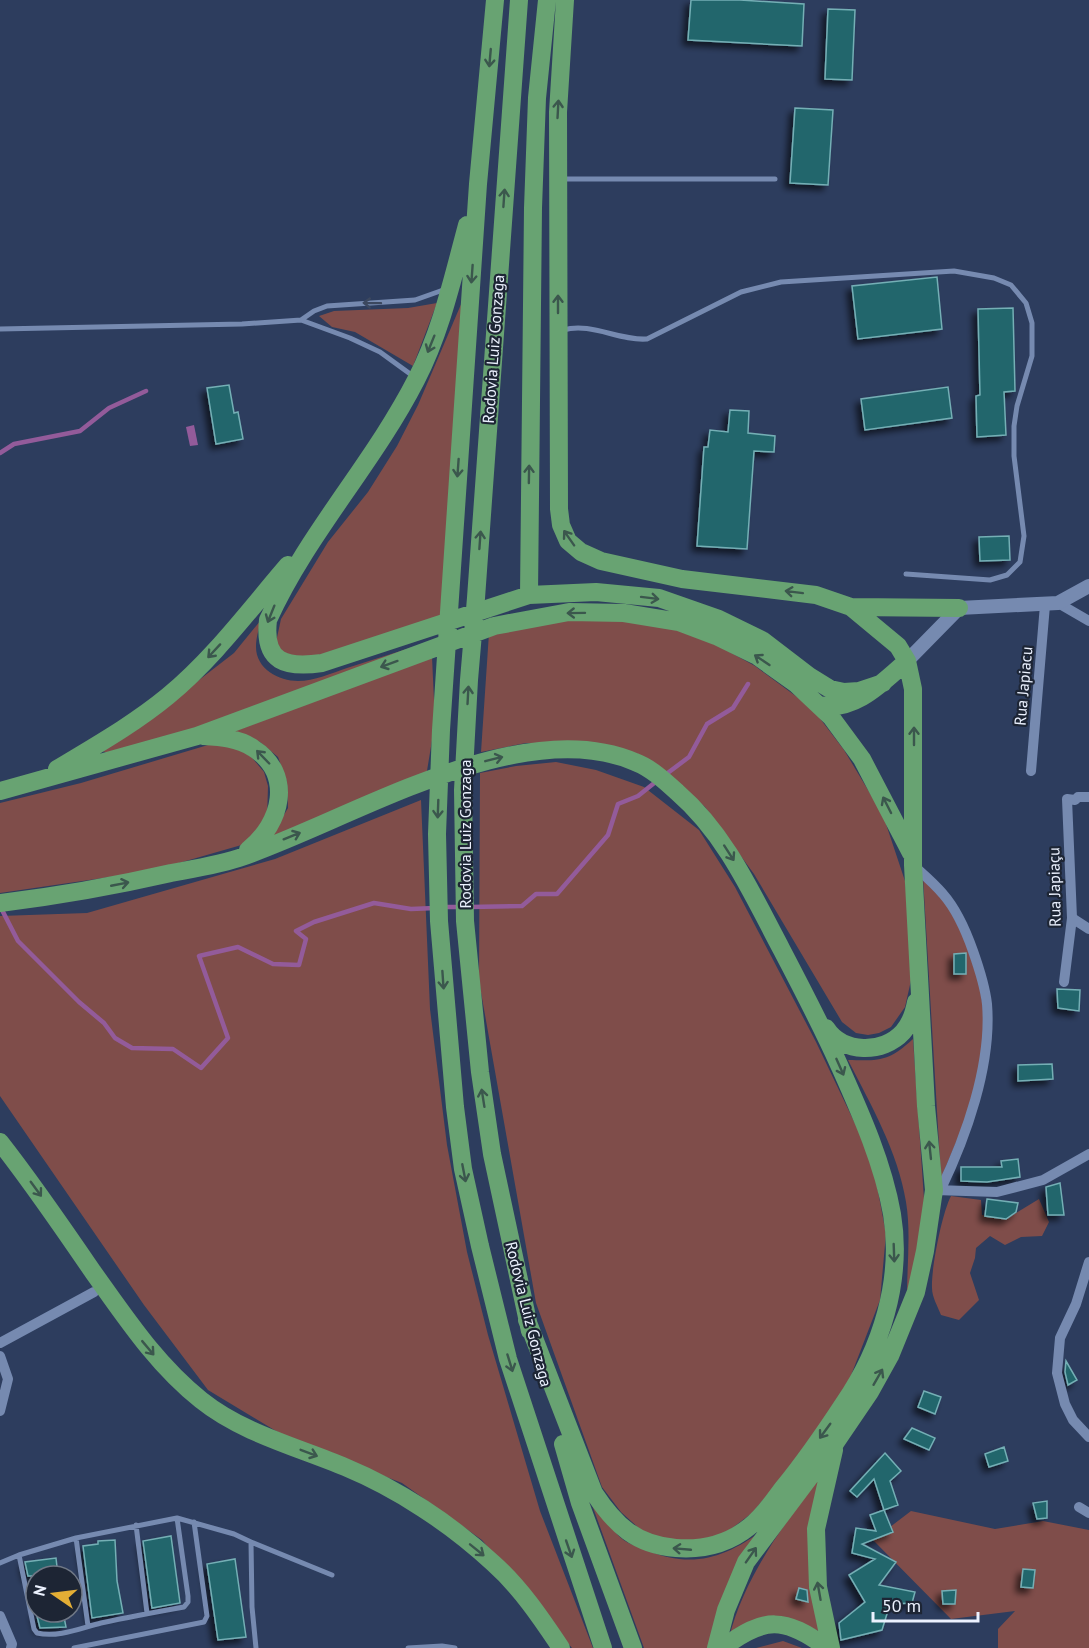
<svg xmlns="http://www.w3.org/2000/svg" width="1089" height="1648" font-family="'PT Sans',sans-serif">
<defs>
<filter id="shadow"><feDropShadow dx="-5" dy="5" stdDeviation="3" flood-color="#0009"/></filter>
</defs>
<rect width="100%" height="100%" fill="#2d3d5e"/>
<path fill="#7f4d4a" d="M462,302l-14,311 -98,36 -53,10 -15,-7 -6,-10 5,-23 47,-77 40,-50 29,-46 21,-41z
M437,303l-24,63 -58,-34 -23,-5 -13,-11 15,-5 74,-3z
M568,618h67l60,15 60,33 57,42 32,42 39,65 22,66 5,48 2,47 -7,31 -14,20 -12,6 -11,2 -12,-2 -14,-11 -88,-148 -49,-67 -45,-39 -92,-25h-42l-45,9 8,-119z
M261,620c-2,8 -5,18 -5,27 0,22 23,34 42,34 16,0 34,-8 49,-13 29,-9 59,-19 88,-28l-243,92 -79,23 -13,-5 59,-39 75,-58z
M432,657l3,65 -9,55 -157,63 19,-32 -1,-26 -9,-25 -18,-15 -28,-10z
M218,742l30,11 16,19 4,14 -1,34 -22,24 -94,27 -151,22v-90l81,-20z
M556,762l40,8 48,17 55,43 36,57 81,155 56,117 14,75 -6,66 -30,78 -13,25 -57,77 -28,33 -29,22 -24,5h-35l-23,-10 -20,-18 -19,-25 -66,-184 -57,-322 1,-208 36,-7z
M421,800l9,209 17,136 20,107 21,83 52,176 53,137h-21l-90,-108 -80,-57 -111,-43 -83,-50 -64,-85 -144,-209v-180l87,-3 188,-54z
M923,877l19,19 21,39 17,51 3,23 2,34 -11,57 -33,78z
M913,1039l11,160 -2,42 -15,54c0,-30 4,-63 -1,-93 -8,-50 -35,-97 -58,-142 33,1 41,1 65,-21z
M951,1196l30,4 1,15 24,4 33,-20 10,23 -7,14 -21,1 -16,8 -15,-9 -14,12 -1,10 -5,15 9,27 -20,20 -18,-5c-3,-8 -9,-18 -9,-27 -1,-19 10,-75 19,-92z
M820,1475l4,159 -12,-6 -83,10c15,-61 55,-113 91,-163z
M591,1502c10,12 19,26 30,36 6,6 17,8 25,12 48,20 81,7 121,-23l-56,121h-67z
M911,1511l84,18 48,-8 46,9v118h-91v-19l17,-18 -64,8 -78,-79z
M783,1641l19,7h-46z"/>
<path fill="#935b9a" d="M194,425l4,20 -8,1 -4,-19z"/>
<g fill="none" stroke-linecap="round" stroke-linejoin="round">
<path stroke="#935b9a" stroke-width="4.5" d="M0,453l14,-9 66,-13 29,-23 37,-17
M665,775l24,-18 18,-33 26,-16 15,-24
M443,907h19
M470,907l52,-1 14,-12h21l51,-59 10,-31 20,-8 20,-16
M1,908l17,33 61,61 25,21 11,15 17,10 41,1 28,19 27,-30 -29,-82 39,-9 35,17 26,1 7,-26 -10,-8 18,-9 60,-19 37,6 24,-1"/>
</g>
<path fill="#20666c" stroke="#74afb5" stroke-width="1.5" filter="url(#shadow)" d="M691,0h49l64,4 -2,42 -114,-6z
M828,9l27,1 -3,70 -27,-1z
M795,108l38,2 -5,75 -38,-2z
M937,277l5,52 -84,10 -6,-53z
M1013,308l2,83 -11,1 2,43 -29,2 -1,-41 4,-1 -2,-86z
M229,385l5,28 4,-1 5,27 -27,5 -9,-56z
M948,387l4,31 -87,12 -4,-31z
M730,410l19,1 -1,22 27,3 -1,16 -20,-1 -7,98 -50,-3 7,-99h4l2,-17 18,2z
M1009,536l1,24 -30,1 -1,-24z
M966,953v21h-12v-20z
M1057,989l23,1 -1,21 -21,-3z
M1052,1064l1,15 -35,2v-16z
M1018,1159l2,18 -33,5 -26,-1v-14h41l-1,-6z
M1060,1183l4,32h-16l-2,-28z
M987,1199l31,4 -2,9 -10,7 -21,-3z
M1066,1361l11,19 -9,5 -3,-13z
M924,1391l17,6 -6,17 -17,-7z
M912,1428l23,10 -6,12 -25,-11z
M1004,1447l4,14 -19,6 -4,-13z
M885,1453l16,18 -11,10 8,24 -14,5 -10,-31 -17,18 -7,-6z
M1047,1501v17l-10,1 -4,-16z
M884,1510l9,22 -31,12 34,18 -17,23 36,7 -3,11 -22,1 -8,26 -41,10 -2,-17 26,-21 -16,-27 26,-16 -23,-6 4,-25 20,3 -6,-16z
M171,1536l9,67 -28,5 -9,-67z
M115,1540l2,41 6,32 -31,5 -9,-72 15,-2v-3z
M56,1558l2,18h-30l-3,-14z
M235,1559l11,78 -28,3 -11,-76z
M1023,1569l12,1 -2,18 -12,-1z
M799,1588l8,2 1,12 -12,-3z
M956,1590l-1,14h-12l-1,-13z
M36,1612h27l3,15 -26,1z"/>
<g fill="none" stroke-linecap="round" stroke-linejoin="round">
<path stroke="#768ab0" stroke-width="5" d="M562,179h213
M301,320l13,-9 13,-5 88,-6 31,-11
M0,329l242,-5 59,-4 49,18 30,14 33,24
M563,330c29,-8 55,11 84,9l94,-47 40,-10 173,-11 40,7 17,7 15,18 6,20v33l-15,50 -3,20v30l10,80 -4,26 -13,13 -17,5 -84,-6
M136,1525l11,88
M76,1538l12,88
M251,1542l81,33
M19,1555l15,74 3,4c21,5 44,-5 64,-10 28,-6 55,-11 83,-16l4,-5v-6l-11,-78
M0,1563l19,-8 57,-17 101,-20 57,16 17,8 1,65 4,41
M74,1648l130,-26 3,-6 -13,-94
M408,1648l34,-2 13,2"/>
<path stroke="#768ab0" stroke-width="10" d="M1058,603l31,18
M1031,771l14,-166
M913,865c10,9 21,18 30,29 14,16 23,37 30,57 6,17 12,35 14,53 5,61 -21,133 -47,187
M1072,918l17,11
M1064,982l8,-64 -5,-119 8,1 3,-3h11
M935,1190l62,2 46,-12 46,-26
M1089,1262l-13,42 -16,34 -3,35 8,31 8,16 16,17
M0,1343l94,-51
M0,1356l8,23 -8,32
M1079,1507l10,6
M0,1616l12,28 -1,4"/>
<path stroke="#768ab0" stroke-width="14" d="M907,661l52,-53 99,-5 31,-17"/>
<path stroke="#68a372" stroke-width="18" d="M495,0l-17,184 -37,546 -4,104 2,87 16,186 8,62 17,77 28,113 95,289
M519,0l-43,598 -7,82 -6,110 2,131 15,151 12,82 38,177
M565,0l-7,112 1,397 2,16 7,16 13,11 20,9 81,18 134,16 35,12 47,39 9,15 6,28v176l13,241 8,84 -9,61 -9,41 -26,64 -20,36 -34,50 -90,120 -20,48 -10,38
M467,225c-14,52 -26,107 -51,155 -43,84 -109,154 -148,240 -5,43 18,48 54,43l207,-68 67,-3 63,6 60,21 43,21 47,36 21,13 14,3 15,-1 24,-8
M529,595l4,-387 4,-110 10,-98
M851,607l108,1
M819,705c35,8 64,-23 88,-44
M203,736c17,1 35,2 50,12 41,26 29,75 -5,102
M57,769c38,-23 77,-45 111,-73 45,-37 82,-87 120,-131
M0,791l197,-55 297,-110 75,-14 55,1 55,9 37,14 41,20 39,28 35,33 31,42 49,94
M0,903c58,-7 114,-17 171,-30 23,-4 46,-8 68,-15 110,-37 281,-146 396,-96 16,6 30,19 42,30 45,39 70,91 97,143 23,44 46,87 66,132 21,47 43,96 52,147 11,66 -11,135 -48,189 -19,29 -39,58 -61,85 -10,13 -20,29 -34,39 -21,17 -46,23 -73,21 -40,-3 -61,-23 -82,-55l-67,-173
M826,1028c17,26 57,26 77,4 8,-9 11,-19 13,-30
M0,1142c33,42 63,86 93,130 33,46 63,92 108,128 41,33 96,47 144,67 53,22 106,57 148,96 27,24 48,55 68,85
M563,1444l17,59 53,145
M723,1648c41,-32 62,-31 104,0
M831,1648l-13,-61 -2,-58 18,-79"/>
</g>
<defs><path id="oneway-shaft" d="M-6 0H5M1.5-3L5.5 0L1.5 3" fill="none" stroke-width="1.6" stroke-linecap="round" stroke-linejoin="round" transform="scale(1.5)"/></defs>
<g stroke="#3b574d">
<use href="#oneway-shaft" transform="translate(490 58) rotate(95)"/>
<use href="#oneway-shaft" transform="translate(558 109) rotate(-87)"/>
<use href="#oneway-shaft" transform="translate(504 198) rotate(-86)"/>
<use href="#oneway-shaft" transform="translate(472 274) rotate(94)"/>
<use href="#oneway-shaft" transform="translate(558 304) rotate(-90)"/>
<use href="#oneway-shaft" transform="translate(431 344) rotate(112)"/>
<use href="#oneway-shaft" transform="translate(458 468) rotate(94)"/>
<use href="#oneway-shaft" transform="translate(529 474) rotate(-89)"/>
<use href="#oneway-shaft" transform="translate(569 538) rotate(-125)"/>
<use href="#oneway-shaft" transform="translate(480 540) rotate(-86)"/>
<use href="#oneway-shaft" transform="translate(794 592) rotate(-173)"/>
<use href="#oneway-shaft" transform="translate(650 598) rotate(7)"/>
<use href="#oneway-shaft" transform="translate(576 613) rotate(179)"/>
<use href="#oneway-shaft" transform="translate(271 614) rotate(112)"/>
<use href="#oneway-shaft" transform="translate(214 651) rotate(133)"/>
<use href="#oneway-shaft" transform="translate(762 660) rotate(-146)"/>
<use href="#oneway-shaft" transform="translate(389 664) rotate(160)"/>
<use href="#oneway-shaft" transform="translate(468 695) rotate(-87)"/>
<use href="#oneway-shaft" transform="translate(914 736) rotate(-90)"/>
<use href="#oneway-shaft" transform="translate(263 757) rotate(-134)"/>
<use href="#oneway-shaft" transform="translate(494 759) rotate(-14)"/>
<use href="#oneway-shaft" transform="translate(887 805) rotate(-117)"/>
<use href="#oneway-shaft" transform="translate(438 809) rotate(92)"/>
<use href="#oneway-shaft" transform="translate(292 836) rotate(-22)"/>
<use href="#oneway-shaft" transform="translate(729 853) rotate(57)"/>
<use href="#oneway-shaft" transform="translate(120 884) rotate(-11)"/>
<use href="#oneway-shaft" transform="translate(443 980) rotate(86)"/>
<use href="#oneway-shaft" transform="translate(840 1067) rotate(66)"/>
<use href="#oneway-shaft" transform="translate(483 1098) rotate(-99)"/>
<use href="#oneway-shaft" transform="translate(930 1150) rotate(-96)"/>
<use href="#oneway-shaft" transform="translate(464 1173) rotate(79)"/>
<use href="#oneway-shaft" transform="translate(36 1189) rotate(54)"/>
<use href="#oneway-shaft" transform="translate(894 1253) rotate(88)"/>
<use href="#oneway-shaft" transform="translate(148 1348) rotate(50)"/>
<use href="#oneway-shaft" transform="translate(510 1363) rotate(73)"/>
<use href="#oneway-shaft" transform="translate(878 1377) rotate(-60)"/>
<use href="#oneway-shaft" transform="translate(825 1431) rotate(126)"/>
<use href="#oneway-shaft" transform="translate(309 1453) rotate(21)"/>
<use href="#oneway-shaft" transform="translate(569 1549) rotate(71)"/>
<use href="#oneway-shaft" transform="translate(682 1549) rotate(-175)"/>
<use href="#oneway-shaft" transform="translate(477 1550) rotate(39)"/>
<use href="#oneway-shaft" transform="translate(751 1555) rotate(-55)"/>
<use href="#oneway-shaft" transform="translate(819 1591) rotate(-100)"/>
</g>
<use stroke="#3c485f" href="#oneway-shaft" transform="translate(372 303) rotate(-179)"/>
<g text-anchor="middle" stroke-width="4.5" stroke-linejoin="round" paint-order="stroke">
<g font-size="16" fill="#ebf1fe" stroke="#1d2534">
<text transform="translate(493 349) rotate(-86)" y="6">Rodovia Luiz Gonzaga</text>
<text transform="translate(1023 686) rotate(-85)" y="6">Rua Japiacu</text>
<text transform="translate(465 834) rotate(-90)" y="6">Rodovia Luiz Gonzaga</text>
<text transform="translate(1054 887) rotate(-91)" y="6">Rua Japiaçu</text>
<text transform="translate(529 1314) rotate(76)" y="6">Rodovia Luiz Gonzaga</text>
</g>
</g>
<g transform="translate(54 1594) rotate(284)"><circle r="28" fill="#1d2534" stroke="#6f7785" stroke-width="1.5"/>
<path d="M0-4.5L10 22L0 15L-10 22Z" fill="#e3ae35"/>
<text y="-9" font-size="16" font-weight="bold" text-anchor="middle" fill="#ebf1fe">N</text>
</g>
<path d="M873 1612v9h105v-9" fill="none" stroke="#ebf1fe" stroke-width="3"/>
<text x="882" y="1612" font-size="18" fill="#ebf1fe" stroke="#1d2534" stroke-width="4.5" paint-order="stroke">50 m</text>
</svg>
